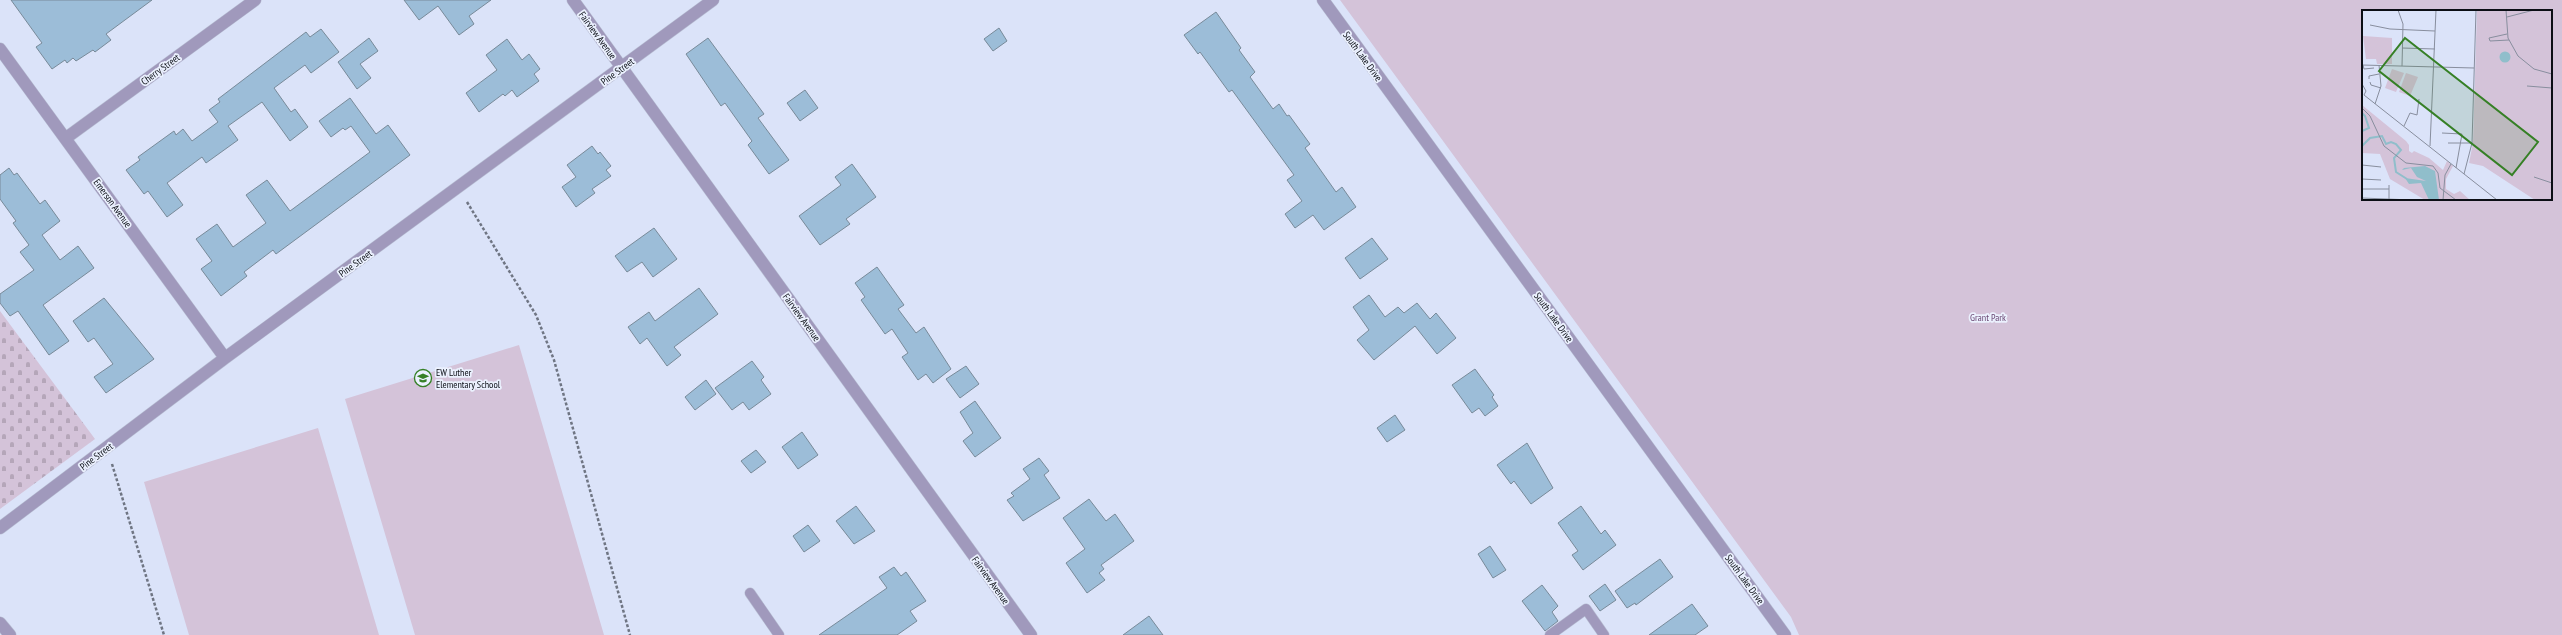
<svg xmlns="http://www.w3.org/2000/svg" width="2562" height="635" font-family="'PT Sans Narrow',sans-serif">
<defs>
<pattern id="cemetery-stones" width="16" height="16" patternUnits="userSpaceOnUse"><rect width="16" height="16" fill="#d4c3d9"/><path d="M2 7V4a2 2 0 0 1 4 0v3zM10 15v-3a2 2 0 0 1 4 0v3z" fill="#b5a6b9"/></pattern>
</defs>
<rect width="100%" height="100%" fill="#dbe3f9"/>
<path fill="url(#cemetery-stones)" d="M0,311l95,128 -95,70z"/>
<path fill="#d4c3d9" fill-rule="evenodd" d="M1340,0h1222v635h-763l-8,-18zM2363,11h188v188h-188z
M519,345l85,290h-189l-70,-236z
M318,428l61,207h-190l-45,-153z"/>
<path fill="#9cbdd8" stroke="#788a99" d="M11,0h141l-46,34 5,6 -16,12 -2,-2 -17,11 -3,-3 -6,5 -2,-3 -13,9 -16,-22 6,-4z
M404,0h87l-22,16 5,8 -15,11 -21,-29 -19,14z
M1216,12l25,36 -2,2 16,22 -5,5 23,32 6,-5 8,12 2,-1 21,29 -5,4 31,44 6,-5 14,20 -32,23 -11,-15 -18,13 -10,-14 17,-13 -15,-21 7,-5 -62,-85 -3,2 -29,-40 -2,2 -14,-19z
M999,28l8,13 -14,10 -9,-12z
M321,29l18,23 -28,21 -6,-8 -31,23 17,24 4,-3 13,18 -18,14 -28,-39 -34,24 10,14 -32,23 -4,-6 -35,26 16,22 -16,12 -19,-26 -4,3 -18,-24 14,-10 -2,-3 36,-26 2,4 7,-6 9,12 26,-19 -9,-12 11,-8 -2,-3 88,-67 4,5z
M369,38l9,13 -18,13 11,14 -14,11 -19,-27z
M708,38l56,76 -6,4 31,42 -20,14 -21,-29 4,-4 -27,-38 -4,3 -35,-52z
M507,39l15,21 7,-6 11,15 -6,5 5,7 -22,16 -5,-7 -7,6 -2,-2 -24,18 -13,-19 31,-23 -11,-15z
M805,90l13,18 -18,13 -13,-18z
M350,98l26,36 12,-9 22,30 -134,99 -3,-4 -29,22 3,4 -26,20 -20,-27 11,-8 -16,-22 21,-15 16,23 33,-24 -20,-28 21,-15 23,31 80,-59 -19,-26 -6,4 -2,-2 -12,9 -12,-16z
M592,146l6,8 2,-2 11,14 -5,4 5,6 -19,13 3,4 -19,14 -14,-20 14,-10 -9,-12z
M852,164l24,33 -30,22 4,5 -30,21 -21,-29 42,-31 -6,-8z
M9,168l5,7 3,-2 23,31 5,-4 15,21 -18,14 18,25 18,-14 16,22 -51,37 26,36 -20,14 -31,-44 -8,5 -10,-13v-9l34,-24 -14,-18 9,-7 -16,-22 3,-2 -16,-22v-24z
M654,228l23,31 -24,18 -11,-15 -15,10 -12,-16z
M1372,238l16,21 -28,20 -15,-21z
M877,267l27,38 -6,4 18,24 8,-6 27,42 -18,14 -7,-9 -8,6 -16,-23 6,-4 -16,-24 -7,5 -24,-34 4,-3 -10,-14z
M699,288l19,26 -44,33 7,8 -14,11 -20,-28 -7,6 -12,-17 21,-15 6,9z
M1369,295l16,22 13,-10 6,6 13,-10 13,16 6,-6 20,25 -19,16 -22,-28 -41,34 -17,-20 12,-10 -16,-23z
M104,298l50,61 -48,34 -12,-16 19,-13 -19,-26 -6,4 -15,-21z
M752,361l12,16 -3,3 10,14 -22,16 -6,-8 -11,8 -17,-22z
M966,366l13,18 -19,14 -14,-19z
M1475,369l19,26 -2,2 6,9 -13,10 -6,-8 -7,5 -20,-28z
M706,380l10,14 -21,16 -10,-13z
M975,401l26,37 -26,19 -12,-16 10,-8 -13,-21z
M1395,415l10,15 -18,12 -10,-14z
M802,432l16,23 -20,14 -16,-22z
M1527,443l26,45 -22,16 -17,-23 -3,3 -14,-19z
M756,450l10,12 -15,11 -10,-12z
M1039,458l10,13 -5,4 16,23 -37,23 -16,-21 7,-4 -3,-3 19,-14 -7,-10z
M1089,499l17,22 9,-7 19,27 -33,24 3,4 -5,4 6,7 -18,13 -21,-30 19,-14 -22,-31z
M856,506l19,25 -21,13 -18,-23z
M1581,506l20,28 4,-4 11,15 -33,25 -11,-15 6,-4 -20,-28z
M808,525l12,16 -16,11 -11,-16z
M1490,546l16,24 -13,8 -15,-24z
M1660,559l13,18 -37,28 -1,-2 -8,5 -12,-17z
M894,567l7,9 5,-4 20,29 -16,10 7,10 -20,14h-78l68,-47 -8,-11z
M1605,584l11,16 -16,11 -11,-15z
M1542,585l16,21 -6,6 6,9 -13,10 -23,-30z
M1692,604l16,22 -13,9h-46z
M1149,616l14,19h-40z"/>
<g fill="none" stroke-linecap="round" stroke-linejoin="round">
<g stroke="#bac1d5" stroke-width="11">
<path id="service" d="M750,593l29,42
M1550,635l36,-26 18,26"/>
</g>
<g stroke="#bac1d5" stroke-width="13">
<path id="minor" d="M573,0l458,635
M0,49l225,309
M66,138l189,-138
M0,528l225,-170 488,-358
M0,623l10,12"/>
</g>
<g stroke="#bac1d5" stroke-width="13">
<path id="tertiary" d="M1323,0l462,635"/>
</g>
<path stroke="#6f7583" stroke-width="2.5" stroke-dasharray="3 2" stroke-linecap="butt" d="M467,202l69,113 18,45 76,275
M112,464l52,171"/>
<use href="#service" stroke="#a099bc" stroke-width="10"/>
<use href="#minor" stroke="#a099bc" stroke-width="12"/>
<use href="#tertiary" stroke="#a099bc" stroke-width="12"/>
</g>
<defs>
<g id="school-ring" transform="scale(0.9)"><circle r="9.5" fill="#ebf1fe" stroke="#368026" stroke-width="1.5"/><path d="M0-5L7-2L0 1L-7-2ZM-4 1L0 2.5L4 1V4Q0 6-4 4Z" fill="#368026"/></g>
</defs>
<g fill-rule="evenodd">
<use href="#school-ring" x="423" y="378"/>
</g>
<g text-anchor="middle" stroke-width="3.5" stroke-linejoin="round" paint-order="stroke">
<g font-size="10" fill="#0b0e15" stroke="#ebf1fe">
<text transform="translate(598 35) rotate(54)" y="4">Fairview Avenue</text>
<text transform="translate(1363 56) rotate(54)" y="4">South Lake Drive</text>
<text transform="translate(160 69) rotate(-36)" y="4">Cherry Street</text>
<text transform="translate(617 71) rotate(-36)" y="4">Pine Street</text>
<text transform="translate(113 203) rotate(54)" y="4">Emerson Avenue</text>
<text transform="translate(355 263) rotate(-36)" y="4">Pine Street</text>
<text transform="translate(802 317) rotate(54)" y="4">Fairview Avenue</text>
<text transform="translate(1554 317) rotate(54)" y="4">South Lake Drive</text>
<text transform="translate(96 456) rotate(-37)" y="4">Pine Street</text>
<text transform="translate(1745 579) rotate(54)" y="4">South Lake Drive</text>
<text transform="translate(991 580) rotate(54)" y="4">Fairview Avenue</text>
</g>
<g font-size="10" fill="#694672" stroke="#ebf1fe">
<text x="1988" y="321">Grant Park</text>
</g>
<g font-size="10" fill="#0b0e15" stroke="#ebf1fe" text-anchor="start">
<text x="436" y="376">EW Luther<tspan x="436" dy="12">Elementary School</tspan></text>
</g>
</g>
<g transform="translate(2362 10)">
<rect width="190" height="190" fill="#dbe3f9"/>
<path d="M1,26l29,2v26h-15l-1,-5h-10z" fill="#d4c3d9"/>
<path d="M115,0h75v190h-17l-52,-34 -14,-3 4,-20zM30,59l12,4 -8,19 -11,-4zM44,63l12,4 -8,19 -11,-4zM0,95l44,36 3,4v6l3,2 2,-2 15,7 14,12 4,-9 6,5 -7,13v10l8,5 6,-3 10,9h-45l-35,-21 -10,-25 -18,-1z" fill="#d4c3d9"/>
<path d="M137.5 47a5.5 5.5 0 1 1 11 0a5.5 5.5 0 1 1-11 0ZM63,156l10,5 4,29h-10l-8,-17 -12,1 -4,-6 21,3 -9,-4 -6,-9 -9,2 2,-2z" fill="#90becb"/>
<path fill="none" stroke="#90becb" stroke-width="2" d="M0,103l3,3 4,12 -7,3M0,136l8,-8 12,-2 4,8 5,-2 5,2 5,6 -7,8 2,14 11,7"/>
<path fill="none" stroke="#888e9e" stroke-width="1" d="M36,0l5,14 -1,42M144,0l2,28 10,18 16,13 18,5M145,7l27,-7M8,15l20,4 45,2M145,24l-18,4 1,3 19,-1M40,38l33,1M0,55l112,3M1,55l1,4 10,-1M7,69v-3l10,-2M8,72l1,3 10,3M0,74l4,7 -2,4M165,76l25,2M2,85l133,105M13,94l6,-18 -2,-21M0,98l8,8 14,30 22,17 27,3 5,7 2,15 16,12M42,116l6,-13 7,2 2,-16M80,123l20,1 -6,34M86,133h24M68,136l6,-136M0,155l19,2M102,164l8,-31 4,-133M172,167l18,6M0,169l19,1M0,179h27M0,188l50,2M27,189v-14M81,190l2,-25 6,-11"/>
<path fill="#368026" fill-opacity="0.15" stroke="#368026" stroke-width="2" d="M43,28l133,104 -26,33 -133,-104z"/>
<rect width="190" height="190" fill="none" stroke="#0b0e15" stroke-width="2"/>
</g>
</svg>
